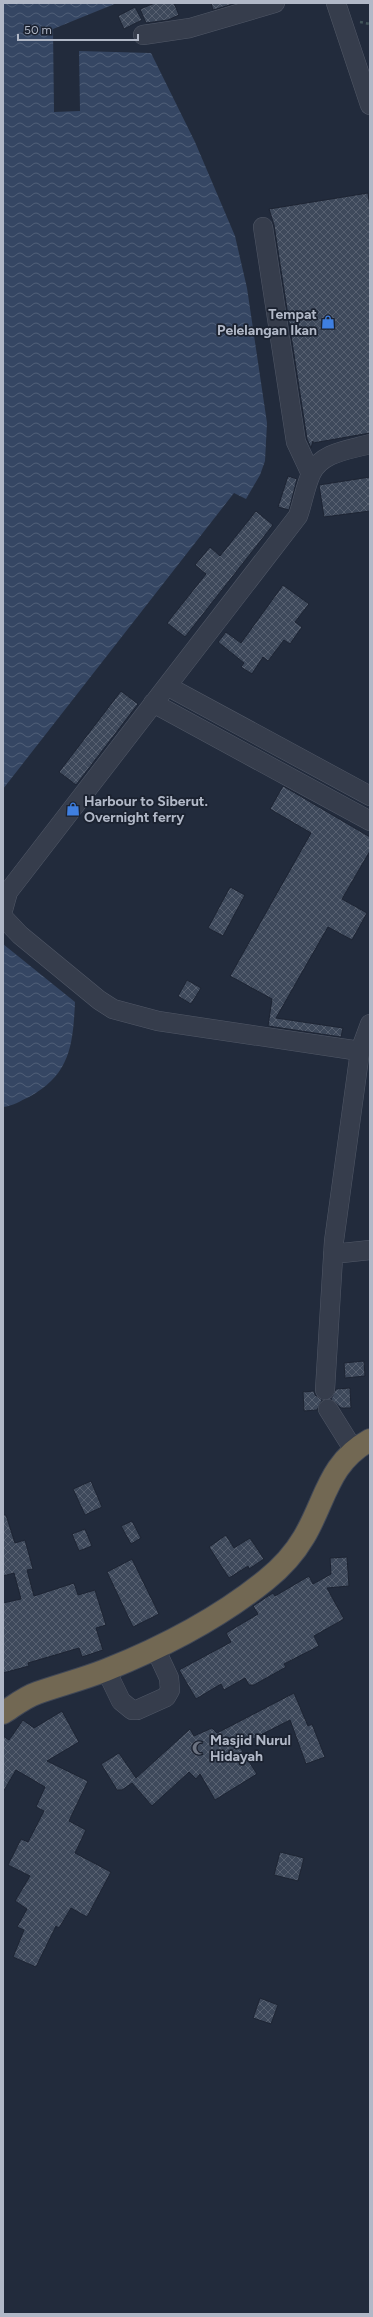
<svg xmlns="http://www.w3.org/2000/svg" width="373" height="2317" font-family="Figtree,sans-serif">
<defs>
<pattern id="water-waves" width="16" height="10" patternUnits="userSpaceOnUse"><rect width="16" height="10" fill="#354663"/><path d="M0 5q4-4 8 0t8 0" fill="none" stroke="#505f78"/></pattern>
<pattern id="building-cross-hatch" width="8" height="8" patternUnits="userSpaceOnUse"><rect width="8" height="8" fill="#3e495b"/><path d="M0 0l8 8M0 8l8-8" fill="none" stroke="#586171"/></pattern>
</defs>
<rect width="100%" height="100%" fill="#222b3c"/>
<path fill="url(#water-waves)" d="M3,3h114l-64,26 1,83 26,-1 -1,-60 72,2 44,89 40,94 12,52 20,135 -2,38 -5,14 -14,24 -12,-6 -231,296z
M3,944l72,58c-2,43 -5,73 -46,95 -9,4 -16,9 -26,10z"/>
<path fill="url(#building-cross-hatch)" stroke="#1d2433" d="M155,3h19l5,12 -11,5 -22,3 -6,-14z
M211,3h25l-23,7z
M135,7l7,13 -18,9 -6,-13z
M368,193l2,15v225l-57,10v-2l-2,7 -4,-9 -33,-214 -5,-16z
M288,476l9,3 -8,31 -11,-3z
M370,477v34l-46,6 -5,-32z
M256,511l17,14 -88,112 -18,-14 39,-49 -11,-9 15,-18 10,9z
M283,585l26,19 -14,18 7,5 -12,17 -6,-4 -16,21 -5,-4 -11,17 -11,-7 3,-4 -26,-21 8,-10 15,11z
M121,691l17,13 -62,81 -17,-13z
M283,786l87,51v14l-28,48 25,14 -15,27 -24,-13 -52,91 67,10 -2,9 -73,-11 4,-27 -42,-23 81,-143 -41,-24z
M230,887l15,8 -22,41 -15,-8z
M187,980l14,8 -10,16 -13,-8z
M364,1361l1,15 -20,2 -1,-15z
M350,1388l1,20h-10l-10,-9 5,-10z
M314,1391l1,4 7,5 -5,10 -13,1 -1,-19z
M91,1481l11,26 -17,8 -12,-26z
M3,1515h3l9,28 10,-3 8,29 -6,1 7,26 40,-13 4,12 17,-5 11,35 -10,3 7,22 -21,7 -3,-9 -51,15 1,3 -26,7v-70l18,-4 -7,-26 -11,3z
M132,1521l9,17 -10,6 -10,-18z
M85,1529l7,17 -13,5 -7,-17z
M226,1535l8,13 16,-10 14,21 -15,10 -1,-3 -19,12 -20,-31z
M347,1557l2,29 -22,2 17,31 -30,17 5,10 -35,18 2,3 -32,18h-5l-4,-7 -21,12 -3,-6 -25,15 -17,-29 52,-28 -5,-9 32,-19 -5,-8 20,-13 2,3 34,-20 4,8 18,-10 -1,-16z
M132,1559l27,55 -26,13 -26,-55z
M294,1693l14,33 4,-2 13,33 -19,7 -16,-44 -51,26 18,28 -42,26 -15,-26 -4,5 -7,-7 -37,34 -20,-23 -10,7h-5l-16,-26 18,-11 17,25 54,-49 4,7 18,-8 5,5z
M62,1711l17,31 -32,19 41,20 -19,40 17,9 -11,23 36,19 -24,45 -16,-9 -12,20 -3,-2 -20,41 -23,-10 11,-27 -7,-3 10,-18 -12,-8 15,-25 -22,-11 13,-26 7,3 16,-31 -8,-4 9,-20 -29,-17 -13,22v-56l6,4 14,-20 11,8z
M280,1852l24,6 -6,23 -24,-6z
M260,1998l18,7 -7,19 -18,-6z"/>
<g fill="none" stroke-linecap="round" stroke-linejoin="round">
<g stroke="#515867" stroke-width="20">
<path id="minor" d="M336,3l34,102
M143,35l47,-7 85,-25
M263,227l33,215 15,32
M167,686l203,110
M153,703l217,118
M3,910l5,-18 290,-376c5,-14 7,-29 13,-42 10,-22 38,-24 59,-30
M3,917l17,18 79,65 14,9 45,12 202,30
M333,1254l37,-4
M325,1390l9,-149 26,-190 10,-27
M328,1409l25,40
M106,1670l15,31 11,9h5l29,-13 4,-7 -1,-12 -14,-30"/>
</g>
<g stroke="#414857" stroke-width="24">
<path id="highway" d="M3,1713c11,-7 22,-16 34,-20 23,-8 46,-14 69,-23 55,-22 113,-52 160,-90 15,-12 28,-26 38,-43 22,-37 24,-74 66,-97"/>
</g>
<path stroke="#42555a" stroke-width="2.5" stroke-dasharray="3 3" stroke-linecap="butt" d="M360,22l10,2"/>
<use href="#minor" stroke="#363d4c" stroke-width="19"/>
<use href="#highway" stroke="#726853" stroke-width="22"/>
</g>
<defs>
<g id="shop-bare" transform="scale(1.08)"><path d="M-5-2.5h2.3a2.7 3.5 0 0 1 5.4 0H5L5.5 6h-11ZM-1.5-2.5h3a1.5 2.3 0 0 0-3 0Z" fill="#3f7fe0" stroke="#1b2230" stroke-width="2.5" paint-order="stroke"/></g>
<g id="mosque-bare" transform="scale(1.08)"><path d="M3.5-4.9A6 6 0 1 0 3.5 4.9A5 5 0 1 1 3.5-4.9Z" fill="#6b7280" stroke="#1b2230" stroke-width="2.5" paint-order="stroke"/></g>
</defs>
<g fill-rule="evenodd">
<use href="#shop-bare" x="328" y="322"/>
<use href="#shop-bare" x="73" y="809"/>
<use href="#mosque-bare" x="199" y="1748"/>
</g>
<g text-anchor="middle" stroke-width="3.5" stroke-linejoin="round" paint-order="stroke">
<g font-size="14" font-weight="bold" fill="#b1b8c7" stroke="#1b2230" text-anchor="start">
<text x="317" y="319" text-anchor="end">Tempat<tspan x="317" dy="16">Pelelangan Ikan</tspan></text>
<text x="84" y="806">Harbour to Siberut.<tspan x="84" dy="16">Overnight ferry</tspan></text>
<text x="210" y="1745">Masjid Nurul<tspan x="210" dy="16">Hidayah</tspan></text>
</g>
</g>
<rect width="373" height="2317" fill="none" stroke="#b1b8c7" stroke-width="8"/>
<path d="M18 34v6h120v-6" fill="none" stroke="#b1b8c7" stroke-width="2"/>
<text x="24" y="34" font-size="12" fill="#b1b8c7" stroke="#1b2230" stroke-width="3" paint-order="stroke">50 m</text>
</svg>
